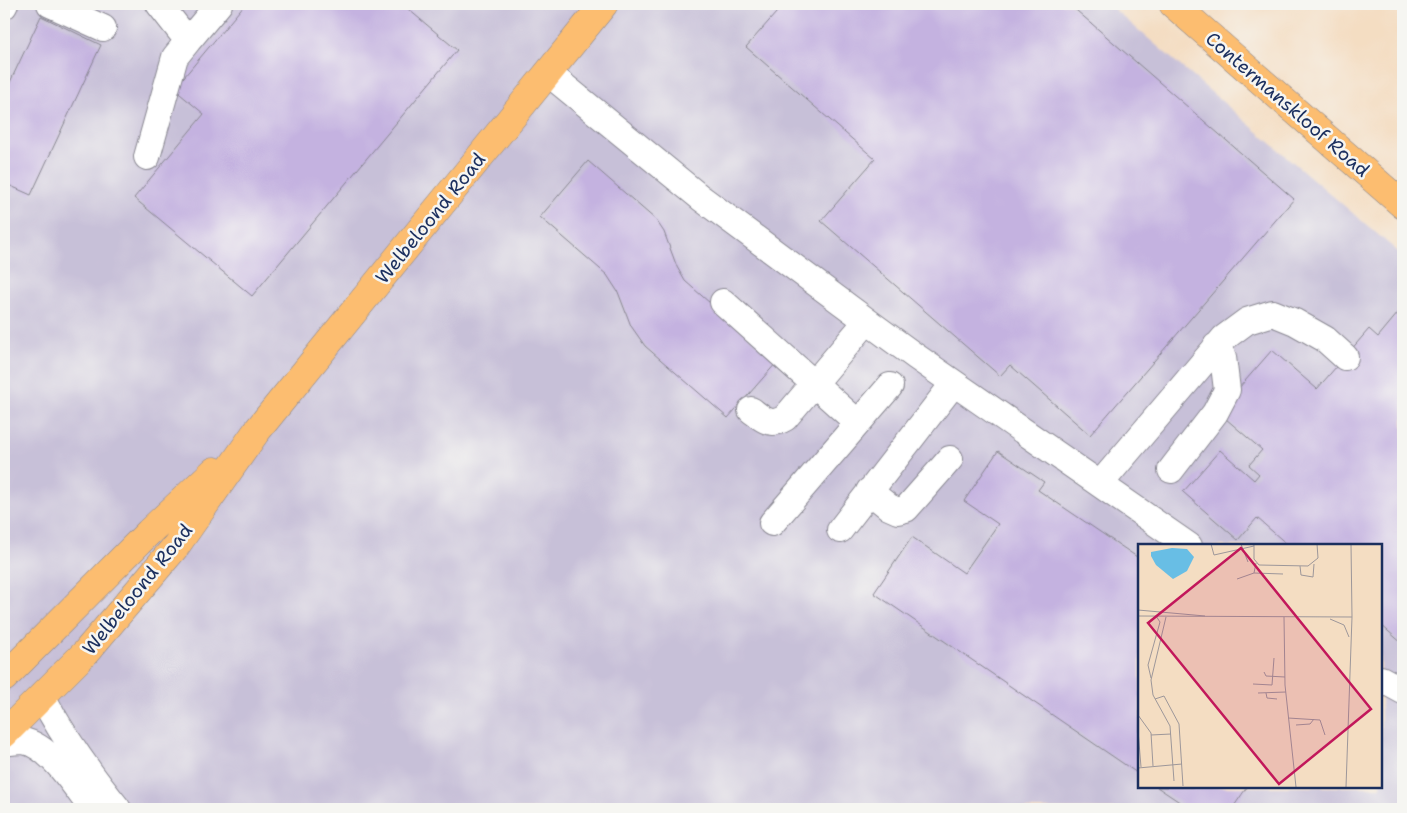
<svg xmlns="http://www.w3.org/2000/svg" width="1407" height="813" font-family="'Shantell Sans',sans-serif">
<rect width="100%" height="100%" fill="#f6f6f2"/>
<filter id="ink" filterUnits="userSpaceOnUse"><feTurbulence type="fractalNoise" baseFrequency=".02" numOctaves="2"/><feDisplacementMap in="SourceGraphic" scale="10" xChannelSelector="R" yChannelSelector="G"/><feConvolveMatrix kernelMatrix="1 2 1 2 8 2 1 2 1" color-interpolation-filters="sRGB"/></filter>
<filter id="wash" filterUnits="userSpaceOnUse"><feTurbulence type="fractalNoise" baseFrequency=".0096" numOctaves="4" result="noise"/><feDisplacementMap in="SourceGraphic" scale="20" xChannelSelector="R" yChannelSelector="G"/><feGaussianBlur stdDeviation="1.12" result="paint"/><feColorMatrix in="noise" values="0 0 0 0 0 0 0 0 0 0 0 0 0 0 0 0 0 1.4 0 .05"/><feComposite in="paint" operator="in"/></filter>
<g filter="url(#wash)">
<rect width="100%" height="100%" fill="#f4ddc2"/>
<path fill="#c7c0d8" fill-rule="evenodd" d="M4,4h1104l295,252v553h-1399zM1140,546h241v241h-241z"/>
<g id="blocks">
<path fill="#c4b2e0" d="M245,4h157l55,46 -205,246 -118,-98 70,-84 -30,-25z
M784,4h285l225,195 -204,236 -80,-70 -10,11 -179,-155 54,-62 -129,-112z
M41,16l60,29 -70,150 -27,-12v-88z
M588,161l68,59 8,12 13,35 8,14 92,81 -49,56 -83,-72 -14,-20 -13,-34 -11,-17 -67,-58z
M1403,307v337l-22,-19v-79h-92l-32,-28 -19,22 -55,-48 37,-42 34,30 5,-6 -10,-9 13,-15 -44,-38 54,-62 45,39 52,-60 9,8z
M998,451l46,31 -6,8 102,69v216l-266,-182 38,-56 52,36 34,-49 -34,-23z
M1157,787h90l-15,22h-42z"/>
</g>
</g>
<g filter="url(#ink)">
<use href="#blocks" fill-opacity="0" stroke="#888690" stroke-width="1"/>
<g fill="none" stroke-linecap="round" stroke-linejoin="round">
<g stroke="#888690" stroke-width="28">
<path id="minor" d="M50,4l53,24
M4,6l1,-2
M188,41l31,-37
M548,73l153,125 166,123 48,35 274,190
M147,157l28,-100 13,-16 -29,-37
M723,302l135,121 -86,100
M751,410c12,9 19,17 34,8l82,-97
M858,423l32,-37
M1171,470l44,-57 12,-23 -4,-33 -7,-11
M1100,484l124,-146 23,-17 26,-8 22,9 30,17 20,18
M869,491l20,16 9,4 8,-2 44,-50
M840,530l114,-147
M1381,679l22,12
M42,696c21,41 47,77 76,113
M4,743c6,-1 13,-2 19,-2 27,4 54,48 69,68"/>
</g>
<g stroke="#888690" stroke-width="29">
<path id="major" d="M1173,4l230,201
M4,678l145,-146 65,-61
M4,734l82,-82 90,-106 80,-114 348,-428"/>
</g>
<use href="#minor" stroke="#fff" stroke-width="26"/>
<use href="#major" stroke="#fcbd6f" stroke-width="28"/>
</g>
</g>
<g text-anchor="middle" stroke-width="5" stroke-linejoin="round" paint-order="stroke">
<g font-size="19" fill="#1b2f5e" stroke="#f6f6f2">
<text transform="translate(1288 104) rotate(41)" y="7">Contermanskloof Road</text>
<text transform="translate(430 218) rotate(-51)" y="7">Welbeloond Road</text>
<text transform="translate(137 589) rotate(-51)" y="7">Welbeloond Road</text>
</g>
</g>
<g transform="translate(1138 544)">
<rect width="244" height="244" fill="#f4ddc2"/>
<path d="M34,4l15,1 7,8 -7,14 -14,8 -17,-14 -5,-9v-4z" fill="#68bee5"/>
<path fill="none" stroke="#9d979a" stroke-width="1" d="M73,0l3,11 40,-9M103,0l7,18M116,0v15l5,6 49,1 10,-8 -1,-14M213,0l1,73M162,22l1,9 12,2 1,-13M116,29l29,1M99,35l17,-6 2,-10M0,66l67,6M0,72l214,1 -6,170M28,73l-15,63 2,15 17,31 4,55M146,73l1,68 11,102M192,75l14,6 5,12M126,128l2,4 19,1M13,134l-3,-13 12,-43 -4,-6M115,140l19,1 2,-27M120,149l28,-1M128,149l1,5 10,1M17,155l9,-3 15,28 4,62M0,171l13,18 2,33M150,174l32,2 5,15M158,181l14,-1 4,-5M0,186l3,37M13,191l20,-1M0,224l44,-4"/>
<path fill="#c2185b" fill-opacity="0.15" stroke="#c2185b" stroke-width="2.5" d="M103,4l130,161 -92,75 -131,-161z"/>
<rect width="244" height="244" fill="none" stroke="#1b2f5e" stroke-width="2.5"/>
</g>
<rect width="1407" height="813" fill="none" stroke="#f6f6f2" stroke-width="20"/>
</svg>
